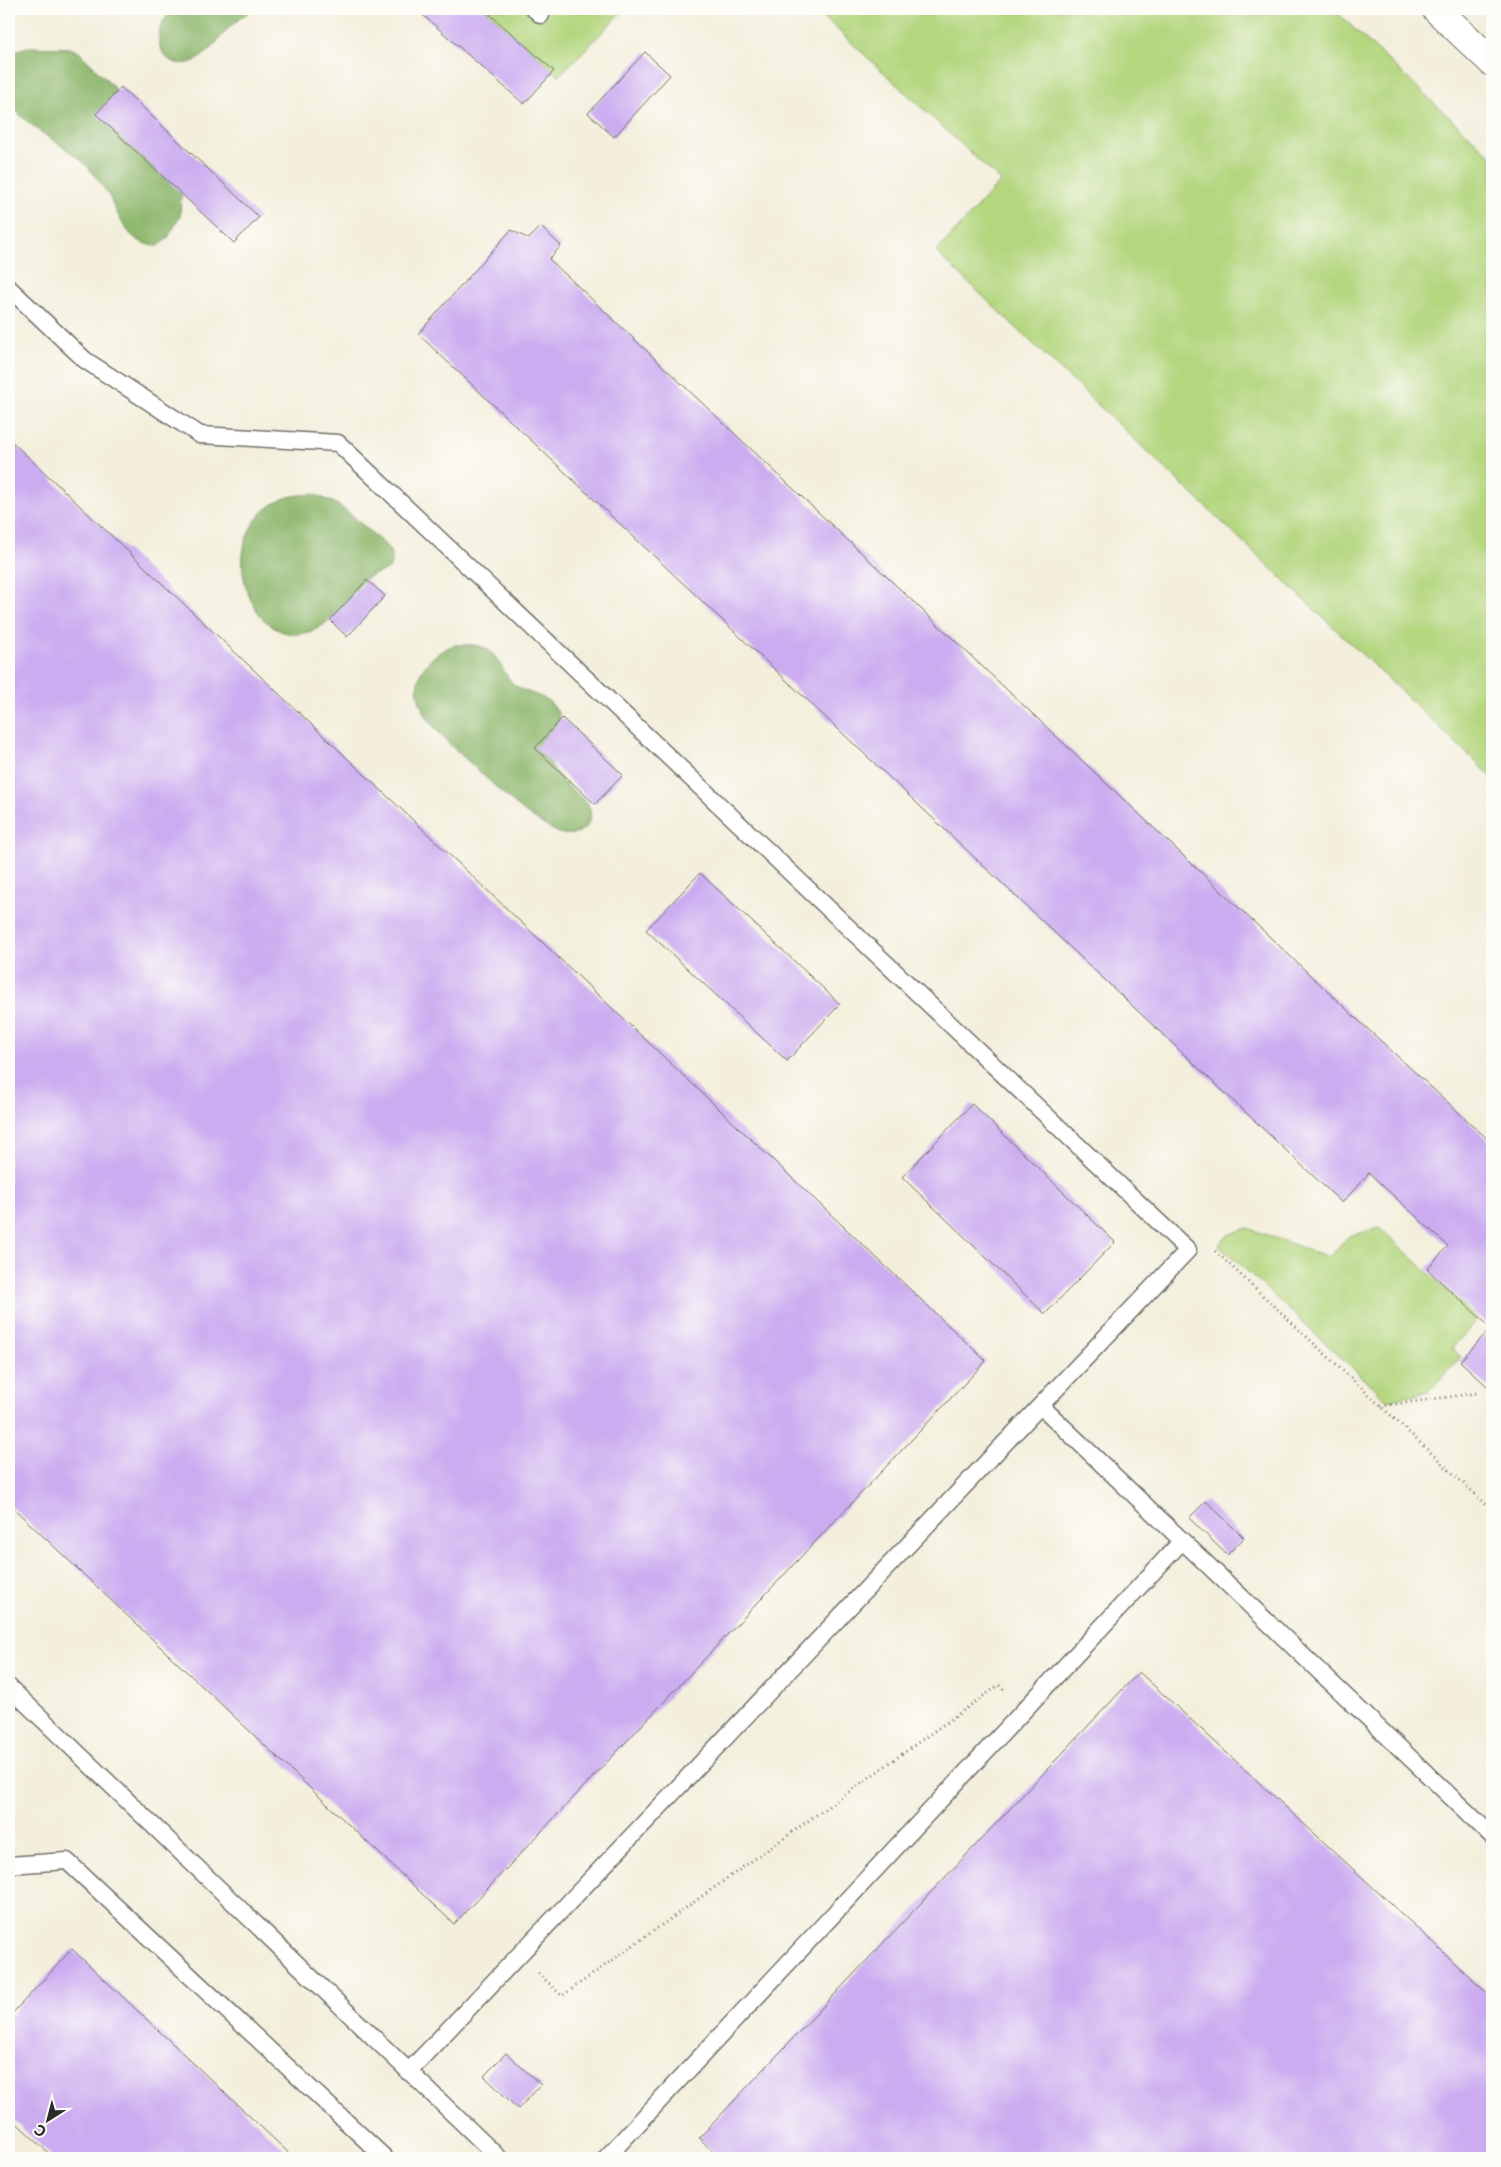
<svg xmlns="http://www.w3.org/2000/svg" width="1501" height="2167" font-family="'Playpen Sans',sans-serif">
<rect width="100%" height="100%" fill="#fdfcf7"/>
<filter id="ink" filterUnits="userSpaceOnUse"><feTurbulence type="fractalNoise" baseFrequency=".02" numOctaves="2"/><feDisplacementMap in="SourceGraphic" scale="10" xChannelSelector="R" yChannelSelector="G"/><feConvolveMatrix kernelMatrix="1 2 1 2 8 2 1 2 1" color-interpolation-filters="sRGB"/></filter>
<filter id="wash" filterUnits="userSpaceOnUse"><feTurbulence type="fractalNoise" baseFrequency=".0096" numOctaves="4" result="noise"/><feDisplacementMap in="SourceGraphic" scale="20" xChannelSelector="R" yChannelSelector="G"/><feGaussianBlur stdDeviation="1.12" result="paint"/><feColorMatrix in="noise" values="0 0 0 0 0 0 0 0 0 0 0 0 0 0 0 0 0 1.4 0 .05"/><feComposite in="paint" operator="in"/></filter>
<g filter="url(#wash)">
<rect width="100%" height="100%" fill="#f3efdc"/>
<path fill="#b3d67e" stroke="#6f8054" d="M485,9h140l-66,67z
M815,9h518l159,148v620l-556,-525 65,-71z
M1247,1228l82,29 20,-21 31,-8 98,91 -26,29 9,9 -32,34 -42,9 -168,-155 9,-10z"/>
<path fill="#8eb76d" stroke="#5c714c" d="M176,9h76c-6,6 -14,10 -21,17 -13,12 -24,33 -43,37 -31,6 -41,-37 -12,-54z
M27,47l42,1 10,4 31,31 72,96 -2,38 -13,22 -9,7c-31,-1 -38,-29 -50,-52 -5,-8 -11,-15 -16,-22 -11,-15 -27,-23 -42,-34 -16,-10 -29,-21 -41,-35v-50z
M313,494l22,9 19,14 30,27 6,7 2,6v5l-3,7 -20,7 -5,4c-11,12 -32,40 -44,47 -67,38 -113,-91 -41,-126 10,-6 22,-6 34,-7z
M455,645c11,0 23,-2 33,5 13,9 15,26 28,36 13,9 33,9 41,25 8,15 -10,32 -8,47 3,18 27,34 39,46 10,21 -12,37 -31,28 -30,-14 -55,-39 -78,-61 -25,-23 -85,-69 -52,-107 8,-10 16,-15 28,-19z"/>
<g id="blocks">
<path fill="#cbacf0" d="M416,9h68l70,62 -30,33z
M645,52l25,23 -56,62 -26,-24z
M121,87l138,130 -25,26 -138,-129z
M540,226l21,20 -12,13 809,761 134,123v239l-4,5 -28,-26 31,-33 -64,-59 21,-23 -79,-73 -27,30 -924,-869 93,-104 18,9z
M9,439l977,922 -532,563 -445,-420z
M367,580l18,16 -38,41 -17,-17z
M562,718l61,57 -28,29 -60,-56z
M700,873l140,131 -53,57 -141,-131z
M972,1104l143,138 -70,72 -143,-137z
M1206,1501l38,37 -17,17 -38,-37z
M1139,1672l353,325v161h-772l-21,-20z
M72,1949l222,209h-240l-45,-42v-99z
M506,2053l35,32 -23,24 -34,-33z"/>
</g>
</g>
<g filter="url(#ink)">
<use href="#blocks" fill-opacity="0" stroke="#717069" stroke-width="1"/>
<g fill="none" stroke-linecap="round" stroke-linejoin="round">
<g stroke="#717069" stroke-width="19">
<path id="lane" d="M534,9l7,6
M9,288l76,72 115,75 138,8 850,807 -780,822
M1041,1406l451,430
M9,1687l490,471
M9,1865l58,-4 318,297
M606,2158l576,-617"/>
</g>
<g stroke="#717069" stroke-width="30">
<path id="primary" d="M1436,9l56,53"/>
</g>
<path stroke="#717069" stroke-width="3" stroke-dasharray="1 4" stroke-linecap="butt" d="M1215,1251l277,259
M1381,1406l97,-13
M538,1973l24,23 437,-311 7,7"/>
<use href="#lane" stroke="#fff" stroke-width="16"/>
<use href="#primary" stroke="#fff" stroke-width="28"/>
</g>
</g>
<rect width="1501" height="2167" fill="none" stroke="#fdfcf7" stroke-width="30"/>
<g transform="translate(48 2120) rotate(216)" stroke="#fdfcf7" stroke-width="4" paint-order="stroke">
<path d="M0-4L9 19L0 12L-9 19Z" fill="#2b2b2b"/>
<text y="-8" font-size="14" font-weight="bold" text-anchor="middle" fill="#2b2b2b">С</text>
</g>
</svg>
